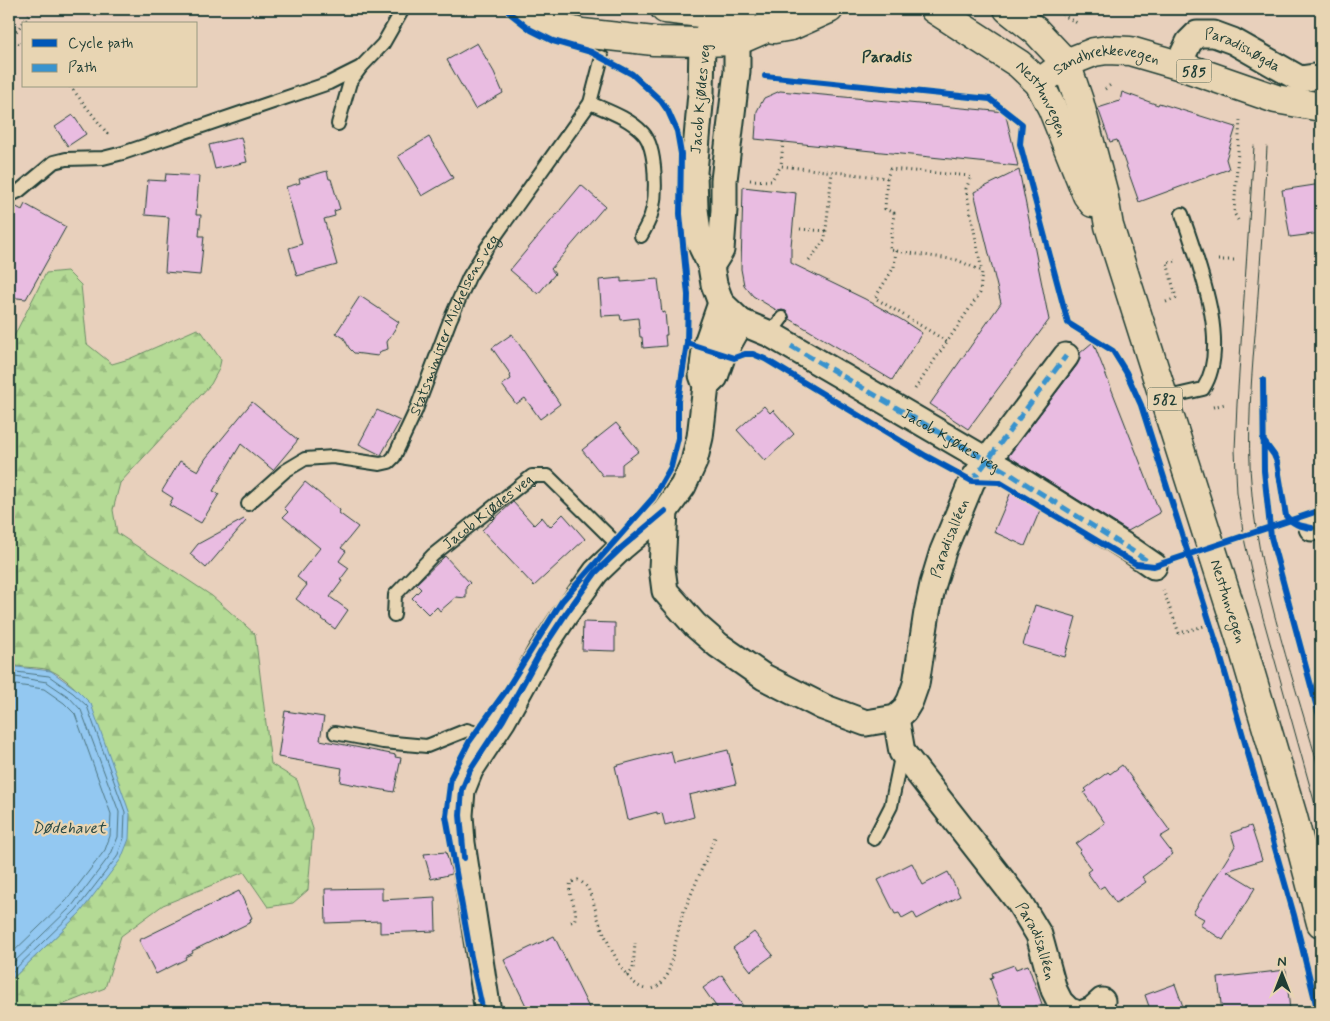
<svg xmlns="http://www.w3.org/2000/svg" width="1330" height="1021" font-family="Mynerve,sans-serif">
<defs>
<pattern id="forest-firs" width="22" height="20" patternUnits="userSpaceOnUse" patternTransform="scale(1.25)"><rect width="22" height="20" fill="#b4da95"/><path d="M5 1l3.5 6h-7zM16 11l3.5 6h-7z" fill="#9abc81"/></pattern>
</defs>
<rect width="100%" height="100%" fill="#e8d0bc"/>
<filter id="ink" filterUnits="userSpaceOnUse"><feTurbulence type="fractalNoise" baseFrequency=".02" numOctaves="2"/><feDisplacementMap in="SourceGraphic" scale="10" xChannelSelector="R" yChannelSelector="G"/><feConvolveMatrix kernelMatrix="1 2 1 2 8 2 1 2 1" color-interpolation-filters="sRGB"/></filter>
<g filter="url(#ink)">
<path fill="url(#forest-firs)" stroke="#6a8c64" d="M67,271l14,14 6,59 25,20 17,-5 68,-30 5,3 19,28 -2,9 -8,15 -91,99 -7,27 4,23 95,63 43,38 16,130 26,16 16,49 -5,61 -15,13 -25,4 -24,-35 -81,33 -42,31 -16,52 -61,24h-35v-30l71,-69 11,-209c-10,-10 -27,-28 -39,-33 -12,-5 -30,-2 -43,-7v-318l37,-73z"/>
<path fill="#93c8f1" stroke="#6590a5" d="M9,664l8,3 34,4 25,18 15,15 39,110 -1,25 -8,20 -41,54 -71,69z"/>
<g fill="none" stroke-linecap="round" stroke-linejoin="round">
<path stroke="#4d7580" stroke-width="1" d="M9,669l7,3 33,4 24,17 14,13 38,106 -1,26 -7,19 -41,53 -67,65
M9,676l38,6 22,15 12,13 38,102 -1,25 -7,17 -39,52 -63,61
M9,684l35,5 20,14 11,11 36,100 -1,22 -5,14 -39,51 -57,55"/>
</g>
<path fill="#e9bce1" stroke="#1f3d34" d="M477,43l17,29 9,21 -28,16 -28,-49z
M780,91l225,21 13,54 -263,-27 2,-28 7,-13z
M1122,92l36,13 1,-2 77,24 -10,32 3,10 -90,33 -22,-62 -7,2 -12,-34 22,-7z
M73,115l13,19 -18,12 -13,-19z
M241,137l6,25 -32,7 -6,-24z
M429,137l24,41 -31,18 -24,-40z
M1019,170l30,150 -81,109 -38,-25 71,-101 -27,-111z
M327,171l2,8h2l9,30 -6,2 1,5 -11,3 13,46 -40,11 -8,-28 13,-4 -16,-57 14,-4 -1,-4z
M166,174l33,2 -3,39h5l-2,21h5l-4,39 -35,-3 4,-55 -24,-2 3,-35 17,1z
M1321,184v49l-31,4 -8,-47z
M581,185l24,21 -54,63 4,5 -17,20 -28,-24z
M743,187l53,6 -5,53v17l74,36 37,21 20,13 -30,47 -102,-61 -4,-8 -4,-1 -4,1 -25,-15 -9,-11 -3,-16z
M9,203l13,7 3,-6 41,23 -40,72 -17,-2z
M621,278v4l37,-3 4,34 3,-1 2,23h-2l1,11 -23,2 -1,-11h-2l-2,-19 -17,2 -1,-5 -18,1 -3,-36z
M360,296l39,26 -12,20 1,7 -7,2 -3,5 -24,-3 -5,-5 -5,-10 -8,-5z
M512,334l48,70 -20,15 -15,-21 -9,6 -14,-19 9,-6 -1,-3 1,-1 -19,-27z
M1093,342l67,171 -32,18 -120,-75 69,-91 3,-7v-5z
M252,402l46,38 -25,30 -32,-26 -28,47 6,3 -18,29 -32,-18 4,-7 -11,-7 18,-30 18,10 8,-13z
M764,406l6,7 3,-3 21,24 -29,27 -28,-31z
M377,410l23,11 -19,34 -22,-11z
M616,423l23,28 -17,13v12h-19l-21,-26z
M305,482l35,28 -1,3 19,14 -17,21 5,3 -7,10 10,7 -9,12 2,1 -12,16 18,13 -13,19 -39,-30 11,-14 -10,-8 23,-29 -37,-31 5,-5 -4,-4z
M1011,492l29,18 -15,36 -31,-14z
M513,502l21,23 8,-8 8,10 13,-13 22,25 -51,47 -52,-56z
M244,519l2,2 -40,47 -16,-14 8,-10z
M445,556l25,27 -4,4v11l-10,-1 -16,14 -3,-4 -8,8 -17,-17 9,-9 -5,-5z
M1035,605l41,12 -11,40 -42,-12z
M583,622l32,1v28l-33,-1z
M285,711l39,6 -4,23 76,15 -1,2 6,1 -7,34 -54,-10 2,-14 -64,-11z
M728,750l8,34 -47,11 5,22 -29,8 -3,-12 -5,1v-2l-30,8 -12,-54 56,-15 3,12z
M1122,765l48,66 -10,6 13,17 -31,23 4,5 -30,21 -12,-17 -5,3 -12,-17 4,-3 -12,-17 2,-2 -5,-6 29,-21 -21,-30 3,-2 -2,-2 23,-17 2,2z
M1251,826l11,34 -35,11 28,17 -32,52 -23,-15 4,-6 -11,-6 42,-67 -4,-13z
M446,852l6,22 -21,5 -7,-25z
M912,863l11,22 25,-13 12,24 -43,23 -4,-7 -11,6 -3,-5 -4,1 -17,-34z
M382,888v12l53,-3 1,34 -56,2v-12l-54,2 -1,-34z
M239,891l13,27 -2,1 1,3 -59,29 1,2 -8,4 1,2 -30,15 -17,-34z
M754,932l19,23 -22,16 -18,-23z
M554,936l37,76h-62l-25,-52z
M1014,965l2,4 12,-4 14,39 -25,8h-15l-12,-34 3,-1 -1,-4z
M1286,970l4,41 -68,1 -4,-34z
M722,975l25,37h-27l-17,-24z
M1175,984l10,28h-34l-6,-17z"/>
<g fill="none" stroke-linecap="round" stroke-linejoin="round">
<g stroke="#1f3d34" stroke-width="16">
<g id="lane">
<path d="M590,103c18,8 39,15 53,30 14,15 14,64 8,82 -2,7 -6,14 -10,21"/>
<path d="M338,124l12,-42 11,-15 22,-23 20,-35"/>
<path d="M9,193l4,1 6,-3 35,-29 12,-3 37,-1 20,-5 206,-70 32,-16"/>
<path d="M770,334l12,-16"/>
<path d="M1164,398l39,-9c29,-44 -6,-129 -21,-175"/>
<path id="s1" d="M248,504l37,-33 20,-12 28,-2 47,7 9,-2 5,-5 22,-47 34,-90 19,-43 17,-28 104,-146 12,-46"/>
<path id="s2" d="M394,615l1,-20 38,-40 99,-79h16l73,72"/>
<path d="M335,733l48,9 44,4 40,-16 25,8"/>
<path d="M874,839l17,-33 11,-54"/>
</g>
</g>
<g stroke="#1f3d34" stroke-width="29">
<g id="street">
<path id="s3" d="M1178,65l11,-23 8,-8h17l19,7 67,38 21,-3"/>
<path id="s4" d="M711,266l10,-16 3,-40v-30l13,-109v-30l-18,-27 -17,28 -1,51 -7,79 1,37 4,32 12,25 3,18 7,19 20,19 29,12 240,140 121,76 23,16"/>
<path d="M706,386l9,-9 8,-23 18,-32"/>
<path id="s5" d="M665,511l-3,57 3,23 30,34 23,20 46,32 59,30 43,16 30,-5 8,-7 6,-10 6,-17 11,-72 6,-28 10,-33 29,-70 94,-125"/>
<path d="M1312,528l9,-3"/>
<path id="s6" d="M896,718l6,34 117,150 20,33 15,55 6,12 9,9 4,1"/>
<path d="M488,1012l-26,-169 -2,-28 2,-25 8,-20 33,-50 37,-67 25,-38 31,-43 25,-24 44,-37 18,-25 11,-24 6,-25 6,-51 -4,-11 3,-26 16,-46"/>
<path d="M1086,1012l6,-2 10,-9"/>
</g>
</g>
<g stroke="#1f3d34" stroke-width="31">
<path id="secondary" d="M527,9l12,9 15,8 28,7 72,8 48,1 35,-1 23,-10 32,-22
M665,9c21,2 61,10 79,0
M774,29l17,-3 38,-17"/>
</g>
<g stroke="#1f3d34" stroke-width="31">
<g id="primary">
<path id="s7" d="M934,9l85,55 20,19 13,25 35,87 6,8"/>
<path id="s8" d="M1008,9l28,22 30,32 13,38 24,90 6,35 133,418 51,173 28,106"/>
<path id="s9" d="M1039,83l27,-20 28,-11 13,-2 23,1 48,14 98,34 45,8"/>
</g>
</g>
<path stroke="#1f3d34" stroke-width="3" stroke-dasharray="1 4" stroke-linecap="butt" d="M1058,12l19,11
M9,39l15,7
M10,39l24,-30
M70,86l40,51
M1105,89l7,-5
M783,142l-2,24 106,12
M750,180l21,1 10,-15
M1238,220l-4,-7 6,-93
M800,229l26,2
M896,251l-2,16 -19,31 73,44
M1218,260h17
M809,261l16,-22 7,-67
M1166,302l10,-4 -9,-36 10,-1
M915,389l65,-96 2,-22 -25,-11 -67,-10 4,-37 -9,-4 2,-31 3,-9 81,7 -5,13 16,82
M1213,407l12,-3
M1163,590l16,43 29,-8
M571,922l3,-1c6,-13 -8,-25 -3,-39l7,-2c5,3 9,6 11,11 5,10 7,23 11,33 10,23 40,97 68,50l14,-58 34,-81
M627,976l6,-7 2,-26"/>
<use href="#lane" stroke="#e8d5b3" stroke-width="12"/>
<use href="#street" stroke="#e8d5b3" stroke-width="25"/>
<use href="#secondary" stroke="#e8d5b3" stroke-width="28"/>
<use href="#primary" stroke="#e8d5b3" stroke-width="28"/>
<path stroke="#1f3d34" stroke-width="1" d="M1254,146l-17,258 -2,46 2,43 8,50 12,53 64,230
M1267,147c-3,54 -6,109 -10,163 -5,61 -11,123 -5,185 9,96 44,189 69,282"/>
<path stroke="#3993ce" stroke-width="5" stroke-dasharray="10 5" stroke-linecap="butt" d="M791,346l219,128 121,76 19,13
M972,481l94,-125"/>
<g stroke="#e8d5b3" stroke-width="9">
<path id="cycleway" d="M765,76l225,23 32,25 -2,20 48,179 45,28 13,21 15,33 77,243 76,267 24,97
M687,343l47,15 11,-4h8l12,5 161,97 46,25 27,1 137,82 18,2 167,-56
M1263,380l1,91 7,66 50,186
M1263,440l11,15 3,7 9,54c7,9 15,10 26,12
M464,858l-4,-43 2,-25 8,-20 33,-50 37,-67 25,-38 31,-43 25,-24 44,-37
M483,1012l-12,-55 -25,-141 5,-39 18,-35 36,-50 57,-91 91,-103 18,-31 7,-29v-37l9,-58 1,-48 -8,-81 1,-60 -4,-23 -9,-20 -7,-10 -29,-27 -41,-22 -38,-11 -22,-11 -19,-15 -5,-6"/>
</g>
<use href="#cycleway" stroke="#0057b8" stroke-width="6"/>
</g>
</g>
<g text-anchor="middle" stroke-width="4.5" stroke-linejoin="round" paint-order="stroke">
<g fill="#e8d5b3" stroke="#5b6b5a" stroke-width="1">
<rect x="1176.5" y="59.5" width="35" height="23" rx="4"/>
<rect x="1147.5" y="387.5" width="35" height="23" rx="4"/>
</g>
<g font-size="14" font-weight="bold" fill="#1f3d34">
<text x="1194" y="76">585</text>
<text x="1165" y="404">582</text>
</g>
<g font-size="15" fill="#1f3d34" stroke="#e8d5b3">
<text dy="5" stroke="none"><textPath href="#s3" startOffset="86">Paradishøgda</textPath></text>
<text dy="5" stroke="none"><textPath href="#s9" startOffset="75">Sandbrekkevegen</textPath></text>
<text transform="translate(700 99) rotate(-85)" y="5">Jacob Kjødes veg</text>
<text dy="5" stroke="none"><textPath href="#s7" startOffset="144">Nesttunvegen</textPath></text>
<text dy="5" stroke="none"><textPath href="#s1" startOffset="310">Statsminister Michelsens veg</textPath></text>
<text dy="5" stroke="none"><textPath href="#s4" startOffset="828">Jacob Kjødes veg</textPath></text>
<text dy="5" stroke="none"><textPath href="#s2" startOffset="145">Jacob Kjødes veg</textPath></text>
<text dy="5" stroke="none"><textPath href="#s5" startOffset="545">Paradisalléen</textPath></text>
<text dy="5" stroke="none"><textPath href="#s8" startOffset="642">Nesttunvegen</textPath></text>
<text dy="5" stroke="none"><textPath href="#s6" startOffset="268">Paradisalléen</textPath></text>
</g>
<g font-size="16" font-weight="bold" fill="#1f3d34" stroke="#e8d5b3">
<text x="887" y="62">Paradis</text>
</g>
<g font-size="16" font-style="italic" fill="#2b4b47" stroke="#e8d5b3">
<text x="69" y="833">Dødehavet</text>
</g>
</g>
<rect width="1330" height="1021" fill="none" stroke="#e8d5b3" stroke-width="30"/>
<rect x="15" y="15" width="1300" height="991" fill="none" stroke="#1f3d34" stroke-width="2" filter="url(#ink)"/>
<rect x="22" y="22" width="175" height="65" fill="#e8d5b3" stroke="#989880"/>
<rect x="32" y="39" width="25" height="8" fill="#0057b8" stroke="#989880"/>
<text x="68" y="48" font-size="15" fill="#1f3d34">Cycle path</text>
<rect x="32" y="64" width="25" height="8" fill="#3993ce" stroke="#989880"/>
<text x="68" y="72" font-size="15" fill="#1f3d34">Path</text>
<g transform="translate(1282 974)" stroke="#e8d5b3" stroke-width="4" paint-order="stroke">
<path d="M0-4L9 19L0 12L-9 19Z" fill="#1f3d34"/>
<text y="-8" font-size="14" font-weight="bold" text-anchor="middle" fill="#1f3d34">N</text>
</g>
</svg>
